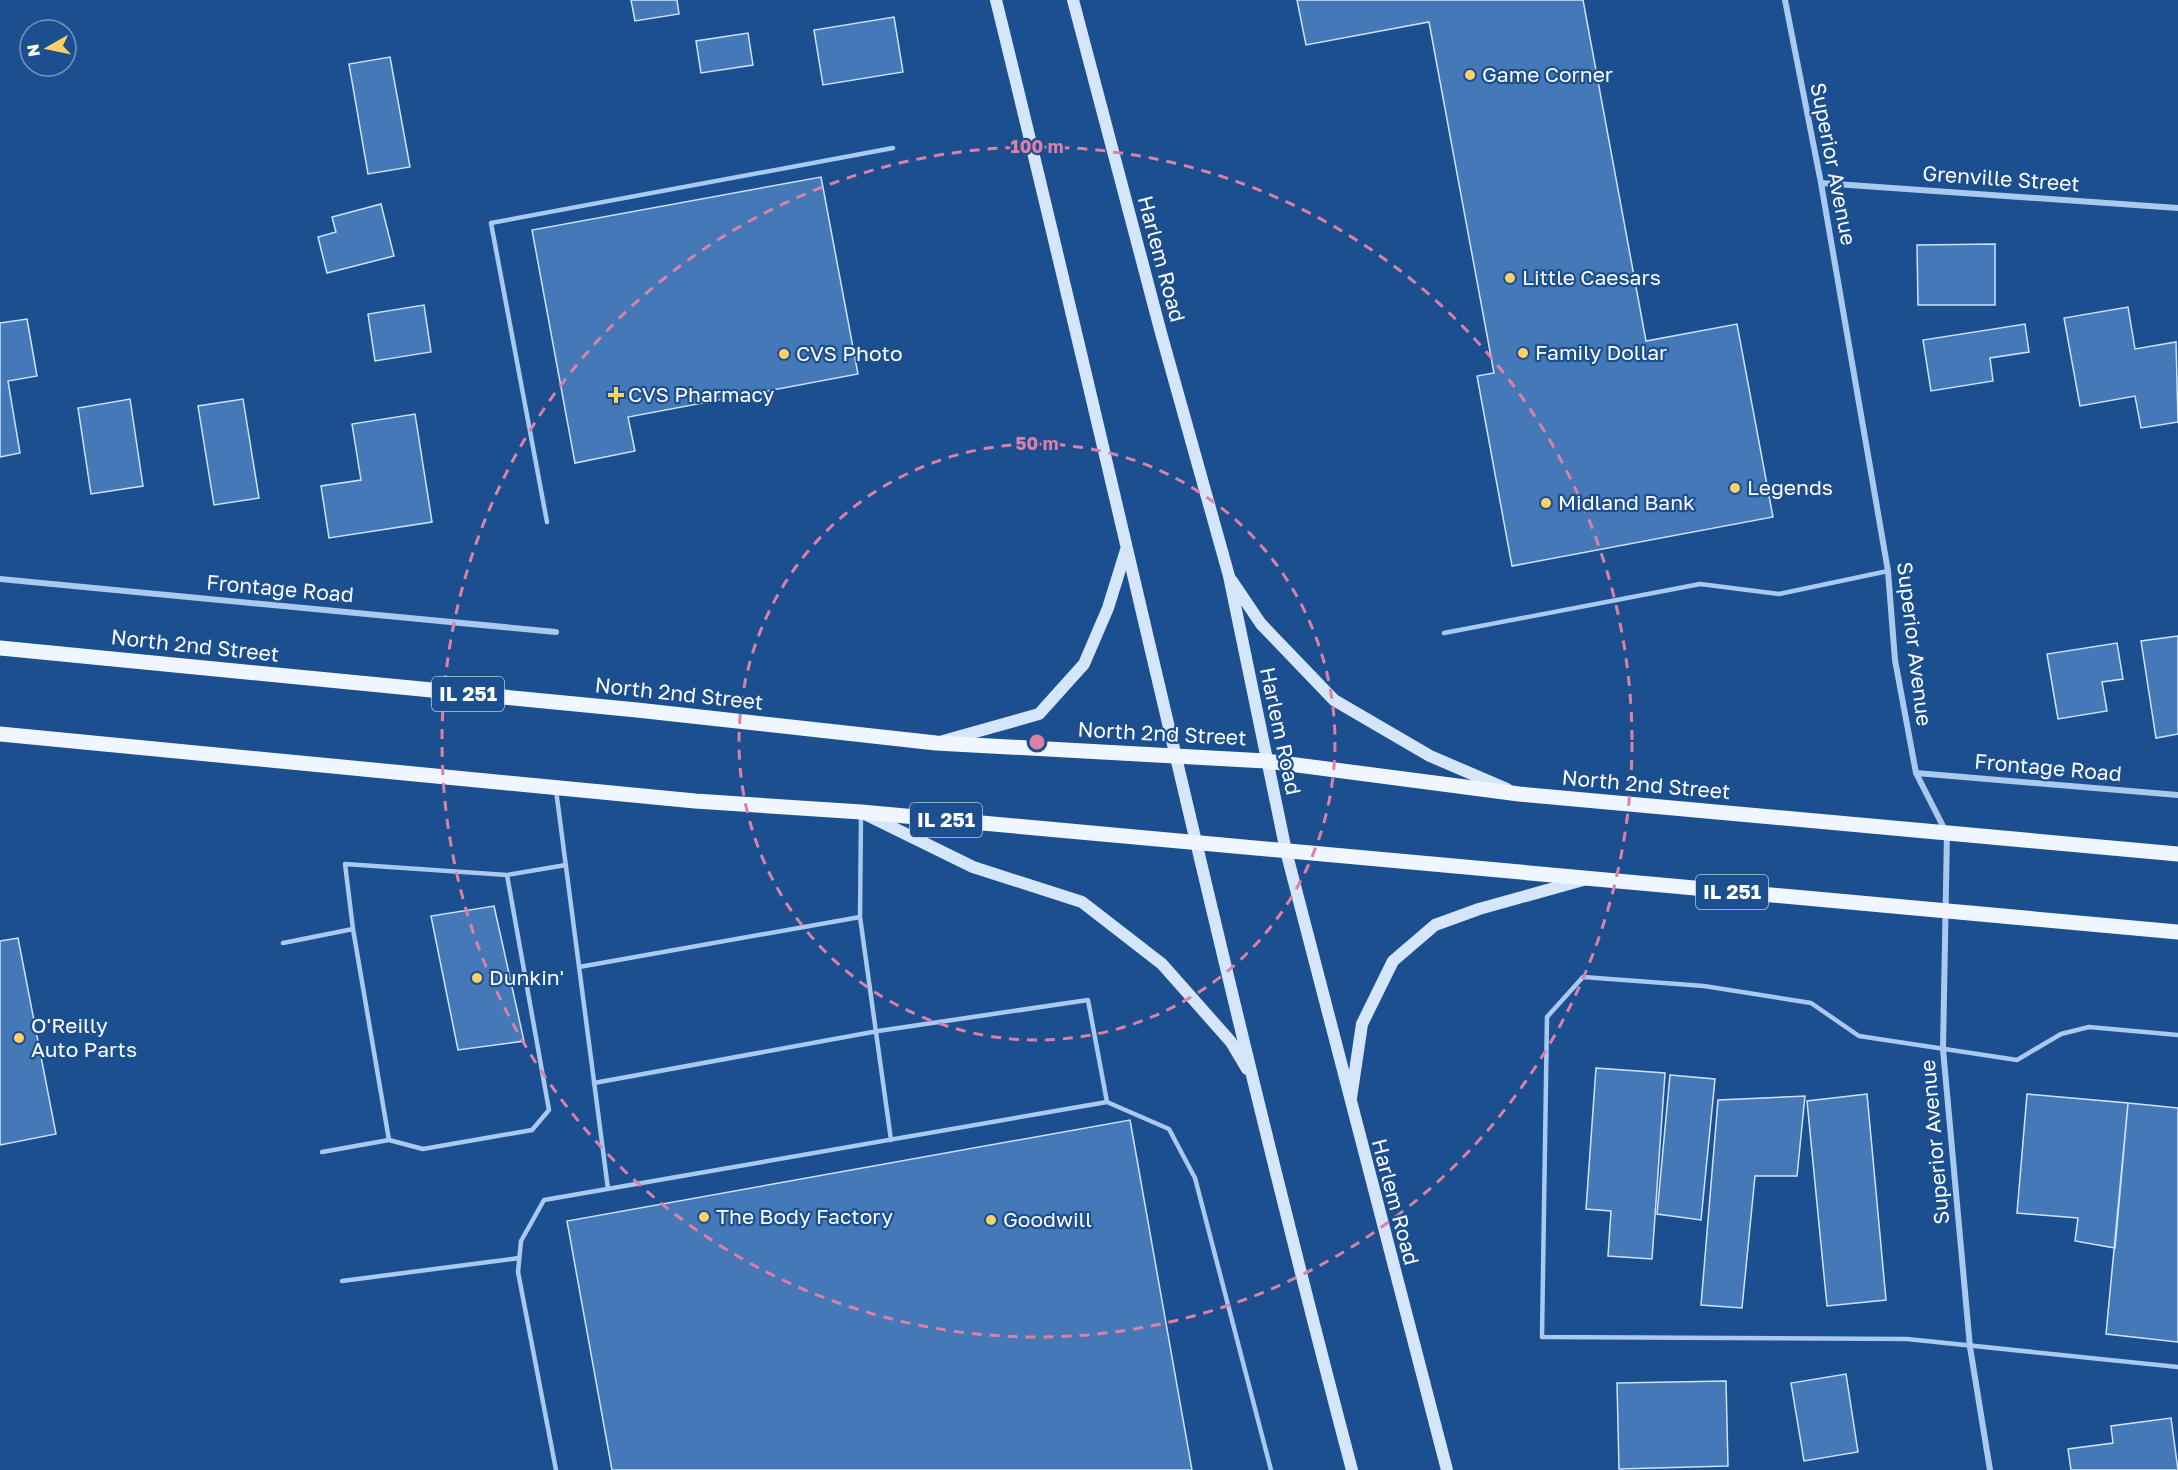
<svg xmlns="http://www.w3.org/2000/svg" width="2178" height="1470" font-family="'Golos Text',sans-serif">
<rect width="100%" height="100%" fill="#1b4f8f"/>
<path fill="#4478b7" stroke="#cfe3fa" stroke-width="1.5" d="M631,0h46l2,14 -44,7z
M1297,0h286l63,341 91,-17 36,193 -261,49 -35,-190 17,-3 -65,-351 -123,23z
M894,17l9,55 -80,13 -9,-55z
M748,33l5,32 -52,8 -5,-32z
M390,57l20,110 -42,7 -19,-110z
M821,177l37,197 -230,43 7,34 -60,12 -43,-233z
M381,204l13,52 -67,17 -9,-36 18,-5 -4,-15z
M1995,244v61h-77l-1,-60z
M424,305l7,47 -56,9 -7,-47z
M2128,307l7,42 41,-7 2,80 -37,6 -6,-32 -55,10 -16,-88z
M27,319l10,57 -29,5 12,72 -20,4v-134z
M2025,324l4,28 -39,6 3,23 -62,10 -8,-51z
M130,399l13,87 -52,8 -13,-86z
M243,399l16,99 -45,7 -16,-99z
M415,414l17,108 -103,16 -8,-52 40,-6 -9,-56z
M2178,636v98l-22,4 -15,-97z
M2117,643l6,36 -21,3 5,29 -49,8 -11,-65z
M494,906l30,135 -66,9 -27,-134z
M18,938l38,196 -56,11v-204z
M1596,1068l69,5 -13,186 -44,-3 3,-45 -25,-2z
M1670,1075l45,4 -14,141 -44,-6z
M1867,1094l19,206 -59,6 -20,-205z
M2027,1094l101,9 -13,145 -40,-7 3,-23 -61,-5z
M1805,1096l-8,80h-42l-13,132 -41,-3 17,-205z
M2128,1103l50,5v234l-72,-8z
M1130,1120l62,350h-580l-45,-249z
M1846,1374l12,78 -54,9 -13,-78z
M1726,1381l2,85 -109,3 -2,-86z
M2171,1418l7,52h-107l-3,-21 45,-6 -2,-17z"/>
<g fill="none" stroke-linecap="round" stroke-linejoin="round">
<path stroke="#a9c9ee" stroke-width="4.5" d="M547,522l-56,-299 402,-75
M1444,633l256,-49 79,10 109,-23
M556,790l52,399
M861,815l-1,102 31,223
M353,929l-8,-65 162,11 59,-10
M283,943l70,-14 36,211 -67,12
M579,967l281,-50
M2178,1035l-89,-8 -28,7 -44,26 -158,-24 -48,-33 -107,-17 -121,-9 -36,40 -5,320 365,2 271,28
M594,1083l284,-52 210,-31 19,102
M389,1140l34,9 109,-19 17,-20 -42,-235
M342,1281l177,-23
M556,1470l-38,-198 3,-31 23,-41 563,-98 62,27 26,49 76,292"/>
<path stroke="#a9c9ee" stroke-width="6" d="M1785,0l36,183 67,388 7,89 21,113 31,61 -4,215 27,298 20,123
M1821,183l357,25
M0,579l556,53
M1916,773l262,22"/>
<path stroke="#d6e6fa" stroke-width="12" d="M996,0c121,490 227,983 356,1470
M1073,0l88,333 68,243 57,275 161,619
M1232,581l29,43 73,76 96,56 77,33
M943,741l96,-27 45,-50 24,-56 18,-58
M865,814l108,53 109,35 80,62 69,78 16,27
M1351,1098l11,-74 31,-63 42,-36 44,-16 104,-29"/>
<path stroke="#f0f6ff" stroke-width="15" d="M0,648l637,62 299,33 330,18 253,33 659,60
M0,734l695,67 166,11 1317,120"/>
</g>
<g fill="none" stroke="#dd80a5" stroke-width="3" stroke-dasharray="10 8">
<circle cx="1037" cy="742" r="298"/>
<circle cx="1037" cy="742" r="595"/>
</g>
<g fill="#ffd166" stroke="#1b4f8f" stroke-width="2">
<circle cx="1470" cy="75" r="6"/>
<circle cx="1510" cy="278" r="6"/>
<circle cx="1523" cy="353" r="6"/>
<circle cx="784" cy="354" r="6"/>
<path d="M613 386h6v6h6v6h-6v6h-6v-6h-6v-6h6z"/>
<circle cx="1735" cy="488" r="6"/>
<circle cx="1546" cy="503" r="6"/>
<circle cx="477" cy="978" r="6"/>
<circle cx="19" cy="1038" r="6"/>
<circle cx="704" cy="1217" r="6"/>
<circle cx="991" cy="1220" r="6"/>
</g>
<g text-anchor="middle" stroke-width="4.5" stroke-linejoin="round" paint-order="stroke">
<g fill="#1b4f8f" stroke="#bbcadd" stroke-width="1.5">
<rect x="432" y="677" width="72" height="34" rx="4.5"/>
<rect x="910" y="803" width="72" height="34" rx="4.5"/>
<rect x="1696" y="875" width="72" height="34" rx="4.5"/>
</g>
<g font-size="20" font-weight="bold" fill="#fff">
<text x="468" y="701">IL 251</text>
<text x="946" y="827">IL 251</text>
<text x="1732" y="899">IL 251</text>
</g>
<g font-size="21" fill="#fff" stroke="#1b4f8f" text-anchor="start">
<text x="1482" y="82">Game Corner</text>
<text x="1522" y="285">Little Caesars</text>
<text x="1535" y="360">Family Dollar</text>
<text x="796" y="361">CVS Photo</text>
<text x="628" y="402">CVS Pharmacy</text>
<text x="1747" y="495">Legends</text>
<text x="1558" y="510">Midland Bank</text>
<text x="489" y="985">Dunkin'</text>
<text x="31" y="1033">O'Reilly<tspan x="31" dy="24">Auto Parts</tspan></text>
<text x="716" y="1224">The Body Factory</text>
<text x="1003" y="1227">Goodwill</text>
</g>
<g font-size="21" fill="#fff" stroke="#1b4f8f">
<text transform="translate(1833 164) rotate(79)" y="7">Superior Avenue</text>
<text transform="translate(2001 179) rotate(4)" y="7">Grenville Street</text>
<text transform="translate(1161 259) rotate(75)" y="7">Harlem Road</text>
<text transform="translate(280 589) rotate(5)" y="7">Frontage Road</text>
<text transform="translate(1914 644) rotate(83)" y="7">Superior Avenue</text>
<text transform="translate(195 646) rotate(6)" y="7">North 2nd Street</text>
<text transform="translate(679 694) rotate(6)" y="7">North 2nd Street</text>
<text transform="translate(1280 731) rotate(78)" y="7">Harlem Road</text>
<text transform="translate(1162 734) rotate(3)" y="7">North 2nd Street</text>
<text transform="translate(2048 768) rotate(5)" y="7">Frontage Road</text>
<text transform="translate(1646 785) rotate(5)" y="7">North 2nd Street</text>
<text transform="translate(1935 1142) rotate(-95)" y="7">Superior Avenue</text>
<text transform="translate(1395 1202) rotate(75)" y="7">Harlem Road</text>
</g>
</g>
<circle cx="1037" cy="742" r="9" fill="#dd80a5" stroke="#1b4f8f" stroke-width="3"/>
<g font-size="18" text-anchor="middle" font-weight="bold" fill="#dd80a5" stroke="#1b4f8f" stroke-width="4.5" stroke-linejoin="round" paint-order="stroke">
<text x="1037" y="153">100 m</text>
<text x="1037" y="450">50 m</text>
</g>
<g transform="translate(48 48) rotate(261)"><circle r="28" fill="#1b4f8f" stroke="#7695bc" stroke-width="1.5"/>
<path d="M0-4.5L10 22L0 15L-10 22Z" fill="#ffd166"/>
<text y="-9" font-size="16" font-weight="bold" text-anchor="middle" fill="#ffffff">N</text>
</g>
</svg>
